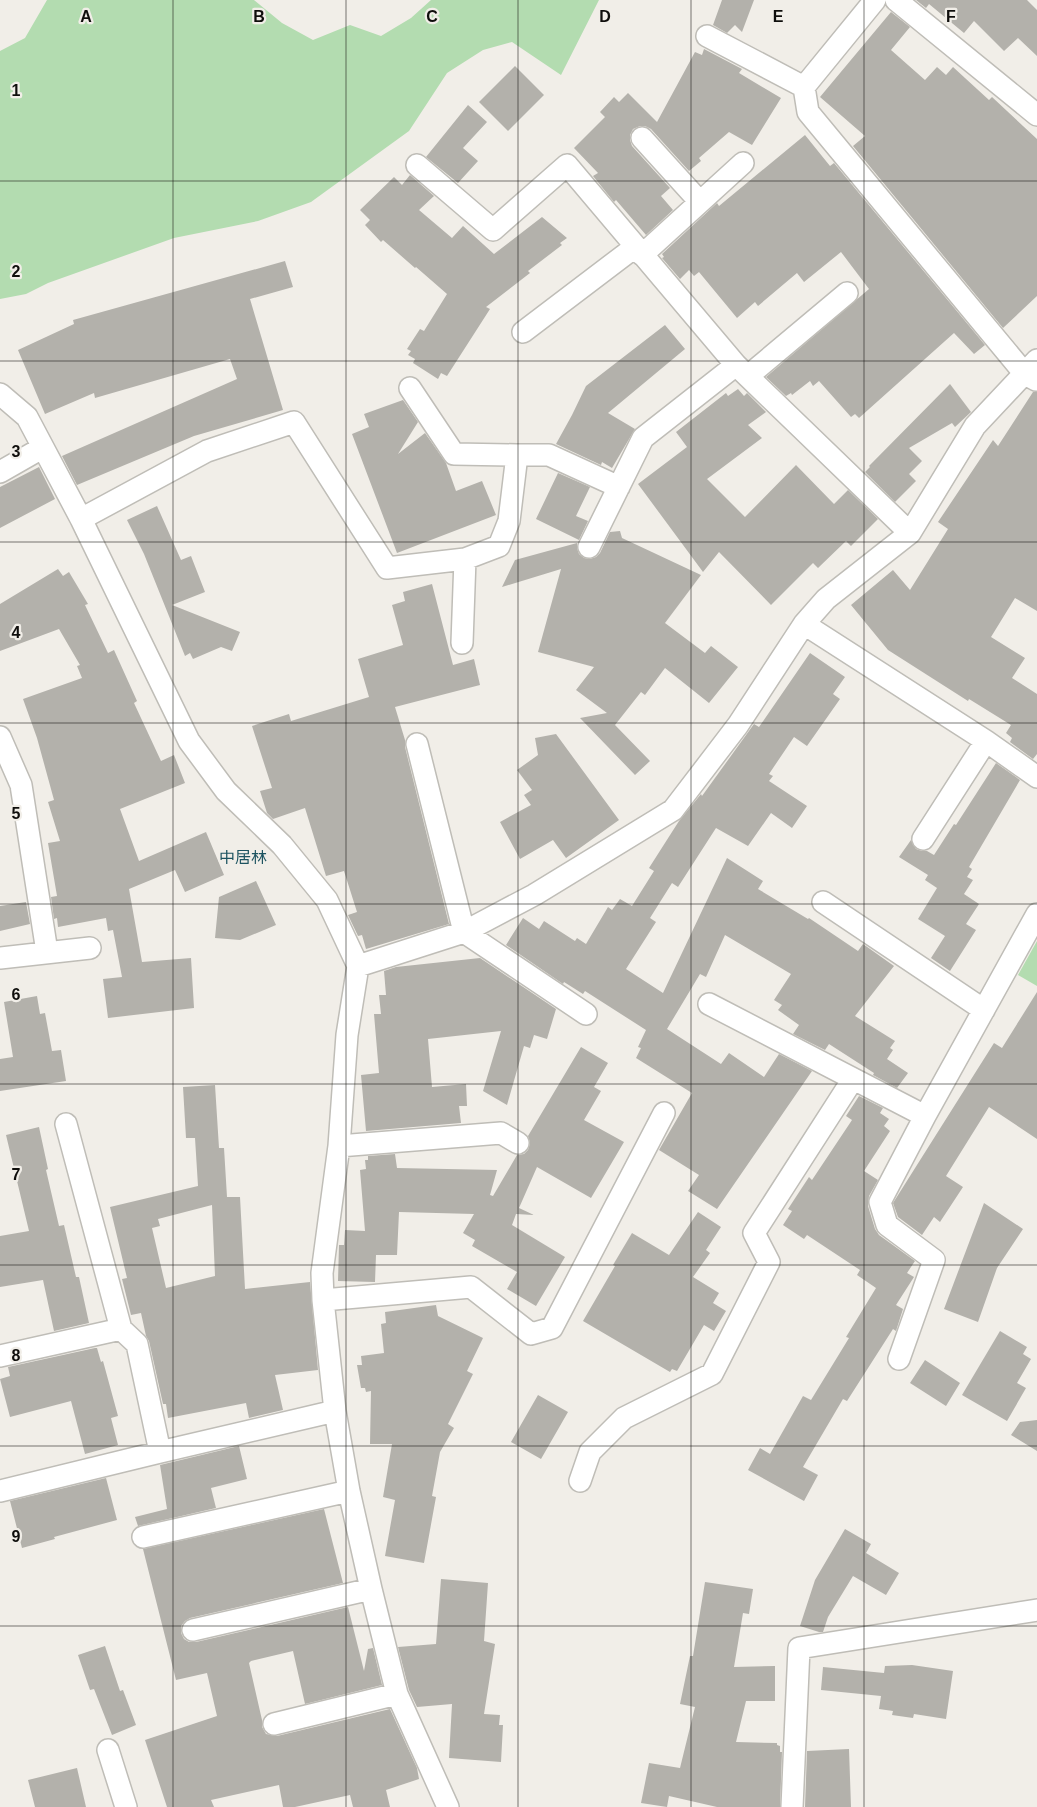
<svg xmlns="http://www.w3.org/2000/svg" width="1037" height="1807" font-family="Helvetica,'Noto Sans JP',sans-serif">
<rect width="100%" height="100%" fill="#f1eee8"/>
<path fill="#b3dcb0" d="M47,0h207l28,23 31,17 37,-15 31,11 30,-18 20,-18h168l-38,75 -49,-33 -29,8 -36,23 -38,58 -98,71 -53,19 -84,17 -126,45 -22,11 -26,5v-248l25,-13z
M1037,941v45l-19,-11z"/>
<path fill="#b3b1ab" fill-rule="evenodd" d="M722,0h32l-12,32 -7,-7 -8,8 -14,-8z
M916,0h111l10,10v46l-19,-18 -14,13 -30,-30 -10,12 -35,-29 -3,4z
M891,12l19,15 -19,23 34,30 12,-13 9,8 7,-8 36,33 3,-3 45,42v157l-34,32 -150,-182 12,-10 -45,-39z
M704,49l38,20 -3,4 42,25 -29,47 -23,-13 -30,26 2,3 -12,10 -38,-42 -6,-3h-5l-7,3 -3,6v5l2,6 38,42 -9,8 12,14 -27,25 -30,-35 -2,2 -21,-26 5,-3 -24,-25 31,-31 -5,-5 14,-15 5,5 9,-9 29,29 38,-70 7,3z
M515,66l29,29 -36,36 -29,-29z
M468,105l19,17 -24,26 15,13 -20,22 -32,-26z
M805,135l25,31 4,-3 151,182 -11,9 -20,-21 -95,85 -4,-4 -4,3 -32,-36 -6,5 -3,-5 -18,14 -1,-2 -5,3 -20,-19 103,-88 -28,-37 -37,30 -7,-9 -39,33 -3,-4 -18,16 -38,-46 -5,4 -5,-6 -9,9 -18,-21 2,-1 -2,-3 55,-51 2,3z
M410,175l24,21 -15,14 33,28 11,-12 31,28 48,-37 25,21 -7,5 2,2 -34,26 2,2 -44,34 4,2 -43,67 -6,-3 -3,6 -25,-16 2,-4 -7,-4 3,-4 -4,-2 13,-20 4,2 23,-37 -31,-27 -1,1 -32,-28 -2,2 -16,-17 5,-5 -10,-10 34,-33 8,8z
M285,261l8,26 -43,12 33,111 -89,26 -117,49 -15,-29 175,-77 -7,-20 -135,39 -1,-5 -49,21 -27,-64 56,-26 -1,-4z
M665,325l20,24 -77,64 27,16 -23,39 -10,-6 -1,3 -45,-21 16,-29 14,-29z
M950,384l21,28 -16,15 -3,-4 -43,25 13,13 -13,13 7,7 -21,21 -30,-30 5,-5 -1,-1z
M738,389l6,7 3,-3 19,19 -18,13 14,13 -55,41 38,38 51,-52 38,39 14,-14 30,29 -27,27 -5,-5 -28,27 -5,-5 -42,42 -52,-53 -16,20 -65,-88 49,-37 -11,-15 50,-39 2,3z
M1033,392h4v219l-22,-13 -24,39 34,21 -13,20 25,16v60l-4,5 -23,-17 2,-4 -6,-5 5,-8 -42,-26 -1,2 -80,-51 -37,-45 42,-35 17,20 38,-61 -10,-7 55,-82 5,6z
M403,400l15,22 -20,32 27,-21 21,30 10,28 26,-10 14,34 -99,38 -45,-119 17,-7 -5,-13z
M39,467l16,32 -55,29v-41z
M558,473l32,14 -14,29 12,5 -9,19 -43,-21z
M157,506l24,54 10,-4 14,36 -33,13 68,27 -8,19 -11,-4 -28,12 -3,-6 -5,3 -41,-102 -17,-34z
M620,531l2,7 79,37 -36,48 40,30 6,-7 27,21 -29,36 -44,-35 -20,27 -4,-3 -26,33 35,36 -15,14 -55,-57 27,-5 -31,-23 18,-23 -56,-15 23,-83 -59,18 13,-27 62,-17v5l2,6 5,4 6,1 6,-2 4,-4 10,-21z
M58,569l5,7 6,-4 19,32 -3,1 23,48 6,-3 23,51 -3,2 27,58 13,-6 11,28 -65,26 19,52 67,-29 18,43 -39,17 -10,-22 -46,19 13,73 49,-4 3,50 -86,10 -5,-39 19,-2 -9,-47 -5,1 -2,-13 -48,9 -1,-9 -3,1 -3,-22 6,-1 -9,-53 12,-2 -12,-39 6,-2 -17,-62 -14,-39 59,-21 -5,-12 3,-1 -21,-36 -59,22v-47z
M432,584l21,81 21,-6 6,26 -85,22 10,33v7l44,177 -83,25 -4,-14 -4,1 -10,-21 9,-3 -13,-41 -18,5 -21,-68 -32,11 -6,-6 -7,-22 12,-3 -20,-62 37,-12 2,7 78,-24 -11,-38 45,-14 -11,-40 13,-4 -2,-9z
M810,653l35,24 -12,17 7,5 -33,47 -13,-9 -25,37 4,2 -4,5 38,25 -15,22 -21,-15 -23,33 -32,-18 -38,59 -6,-4 -22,35 6,4 -30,47 37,24 64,-135 36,23 -5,8 50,30 1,-1 49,33 5,-7 31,22 -39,50 40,25 -5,7 3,2 -6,9 21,14 -11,15 -24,-13 1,-2 -45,-29 -4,6 -32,-16 6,-9 -21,-15 4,-5 -8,-5 17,-26 -66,-39 -19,42 -6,-3 -33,55 54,35 8,-11 35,24 15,-23 33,17 -95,138 -29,-18 11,-16 -40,-25 33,-57 -56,-35 5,-10 -3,-1 8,-17 -61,-39 -2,3 -19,-12 -1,2 -57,-39 17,-27 16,11 5,-8 31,20 2,-3 9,6 22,-37 4,3 8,-11 12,7 22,-35 -5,-3 30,-47 22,-27 1,2 52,-72 5,3z
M556,734l63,86 -53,38 -13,-18 -33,19 -20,-37 31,-17 -7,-10 8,-5 -15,-20 21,-15 -3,-17z
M996,763l24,17 -51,87 3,2 -5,8 6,3 -9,14 15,10 -13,20 10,6 -26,41 -19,-13 14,-22 -27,-17 19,-31 -12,-8 3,-5 -29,-18 12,-17 5,9 6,2h5l7,4 20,-31 2,1z
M256,881l20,44 -36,15 -25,-2 4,-41z
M26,902l4,22 -30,7v-25z
M480,958l76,51 -9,30 -13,-4 -4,13 -6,-2 -17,59 -24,-14 18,-60 -73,8 4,48 34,-3 1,22h-8l2,17 -95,8 -5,-56 18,-2 -5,-59h7l-2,-19h7l-2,-24 12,-4z
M1037,992v147l-48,-32 -43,69 17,11 -23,35 -6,-5 -12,18 -24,-18 -5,-14 101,-160 8,5z
M37,996l3,18 5,-1 7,38 9,-1 5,31 -66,10v-32l13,-2 -9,-55z
M581,1047l27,16 -14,24 7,4 -17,29 40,22 -33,56 -54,-31 -18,41 15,7 -18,-1 -4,11 53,32 -29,49 -29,-17 10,-17 -45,-26 3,-6 -12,-7 11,-19 -75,-2 -2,43h-21l-1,27 -37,-1 1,-36h5l1,-15 20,1 -5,-61 6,-1 -1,-9h3v-4l27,-2 2,14 100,2 -7,25 3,1 24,-41 7,-1 4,-4 2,-7 -2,-7z
M215,1085l4,63h5l3,49h13l5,92 65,-7 8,88 -43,5 8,35 -34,8 -3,-15 -78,15 -2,-14h-3l-14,-63 -3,-5 -5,-23 -10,2 -9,-36 5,-1 -17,-71 88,-21 -3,-48h-9l-3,-51zM212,1205l3,71 -49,12 -14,-60 8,-2 -2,-7z
M859,1096l24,12 -3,5 9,6 -5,7 6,5 -26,40 14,9 -9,16 -1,10 7,23 4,6 36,26 -8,12 7,4 -18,28 7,4 -7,22 -3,-2 -46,72 -4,-2 -40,68 15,8 -14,26 -56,-31 12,-22 10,6 33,-58 8,4 38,-62 -3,-1 30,-49 -19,-13 3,-5 -53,-35 -3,4 -21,-14 9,-14 -4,-2 21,-32 3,3 40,-60 -6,-4z
M39,1127l9,42 -2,1 13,56 5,-1 12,52h3l10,46 -35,8 -11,-51 -43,7v-51l29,-5 -23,-96z
M984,1203l39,26 -26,39 -19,54 -34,-13z
M698,1212l23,15 -15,23 4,3 -17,24 26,16 -6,10 13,8 -12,20 -10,-6 -27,46 -5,-2 -2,3 -87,-51 32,-55 -2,-1 19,-32 37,22z
M436,1305l2,11 45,22 -16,33 6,3 -25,50 6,4 -14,24 -8,44 4,1 -12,66 -39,-7 10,-56 -12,-3 9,-53h-22l1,-53 -5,1 -1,-4h-4l-4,-23h5l-1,-9 23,-3 -3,-29 5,-1 -1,-11z
M1000,1331l27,16 -4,7 8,5 -14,24 9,5 -19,33 -45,-26z
M95,1348h2l4,14 2,-1 15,55 -7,2 7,27 -33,9 -14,-53 -61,16 -10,-38 10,-3 -2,-9z
M925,1360l35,23 -14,23 -36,-23z
M538,1395l30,17 -27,47 -30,-17z
M1037,1420v31l-26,-16 9,-13z
M239,1446l8,33 -36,9 5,20 -78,18 -3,-9 32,-8 -7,-44z
M106,1478l11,42 -63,17 1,2 -33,9 -12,-47z
M324,1509l19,74 -153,35 -5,3 -4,5v7l3,6 5,3h7l152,-35 16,64 4,-22 5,-1 9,37 -77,19 -12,-53 -42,10 -2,2 13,57v7l4,7 11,2 113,-27 27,59 2,11 -33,11 4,17h-37l-3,-12 -55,12h-12l-4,-22 -68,15 3,7h-47l-22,-67 72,-24 -10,-43 -31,7 -33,-131z
M845,1529l26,15 -5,9 33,20 -13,22 -33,-19 -25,41 -5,15h-4l-19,-6 15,-46z
M441,1579l47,4 -4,58 11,3 -11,70 16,1 -1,10h4l-2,37 -52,-4 3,-54 -35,3 -8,-17 -11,-43 38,-3z
M705,1582l48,7 -4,25 -6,-1 -9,54 41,-1v35h-29l-10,41 41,1v2l3,1v6h2l-2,55h-63l-48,-11 -2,11 -26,-4 8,-40 31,5 15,-61 -15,-3 10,-48h3z
M105,1646l15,45 3,-1 13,35 -24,10 -18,-46 -4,1 -12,-35z
M912,1665l41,6 -7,48 -32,-5 -1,4 -21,-3 1,-4 -14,-2 2,-13 -60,-6 2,-23 61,6 1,-7z
M849,1749l2,58h-46l2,-56z
M77,1768l9,39h-51l-7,-27z"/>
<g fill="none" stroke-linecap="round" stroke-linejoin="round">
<g stroke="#bfbdb7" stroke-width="24">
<path id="street" d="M875,0l-71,87 4,25 217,262 11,6
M896,0l141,115
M707,36l97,51
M642,138l58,64
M417,165l76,65 74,-65 169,200 174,168
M642,255l101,-92
M523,332l112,-85
M748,376l99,-83
M410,388l44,66 63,1
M0,394l27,23 54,102 108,222 37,50 56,54 45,55 31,66 -11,69 -8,111 -17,127 1,27 12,111 14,80 22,98 26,105 51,113
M0,472l42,-24
M81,519l126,-68 87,-29 93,146 78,-9 34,-13 10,-25 8,-66h32l70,32
M589,547l54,-109 93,-73
M804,624l182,117 51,36
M462,643l3,-84
M0,737l21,48 26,167
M417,744l47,188 122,82
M923,839l63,-98
M823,902l161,108
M0,958l90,-10
M358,966l106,-34 70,-37 139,-85 65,-85 66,-101 22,-25 84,-66 65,-107 62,-66
M709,1004l216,112
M66,1124l55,205 16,15 23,108
M339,1146l162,-13 17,10
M323,1300l148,-13 60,47 21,-6 112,-215
M0,1356l121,-27
M899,1359l35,-99 -47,-35 -7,-23 45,-86 112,-202
M580,1481l10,-29 34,-34 88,-44 57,-112 -15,-29 99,-154
M0,1491l160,-39 175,-41
M143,1537l206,-46
M193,1630l178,-41
M274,1724l123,-30
M108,1750l18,57
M792,1807l7,-159 238,-38"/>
</g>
<use href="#street" stroke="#fff" stroke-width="21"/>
</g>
<path fill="none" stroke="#0f0e0c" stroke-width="1" stroke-opacity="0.55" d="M173,0v1807M346,0v1807M518,0v1807M691,0v1807M864,0v1807M0,181h1037M0,361h1037M0,542h1037M0,723h1037M0,904h1037M0,1084h1037M0,1265h1037M0,1446h1037M0,1626h1037"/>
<g text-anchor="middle" stroke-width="4.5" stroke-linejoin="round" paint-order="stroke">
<g font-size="16" fill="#1d5360" stroke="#f1eee8">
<text x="243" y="863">中居林</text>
</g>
</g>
<g font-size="16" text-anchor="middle" font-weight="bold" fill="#0f0e0c" stroke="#f1eee8" stroke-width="4.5" stroke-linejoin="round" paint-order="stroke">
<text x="86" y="22">A</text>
<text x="259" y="22">B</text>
<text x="432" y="22">C</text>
<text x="605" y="22">D</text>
<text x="778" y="22">E</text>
<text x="951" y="22">F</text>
<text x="16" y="96">1</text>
<text x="16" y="277">2</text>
<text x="16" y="457">3</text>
<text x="16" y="638">4</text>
<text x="16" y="819">5</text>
<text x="16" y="1000">6</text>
<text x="16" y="1180">7</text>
<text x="16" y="1361">8</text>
<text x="16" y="1542">9</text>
</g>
</svg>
